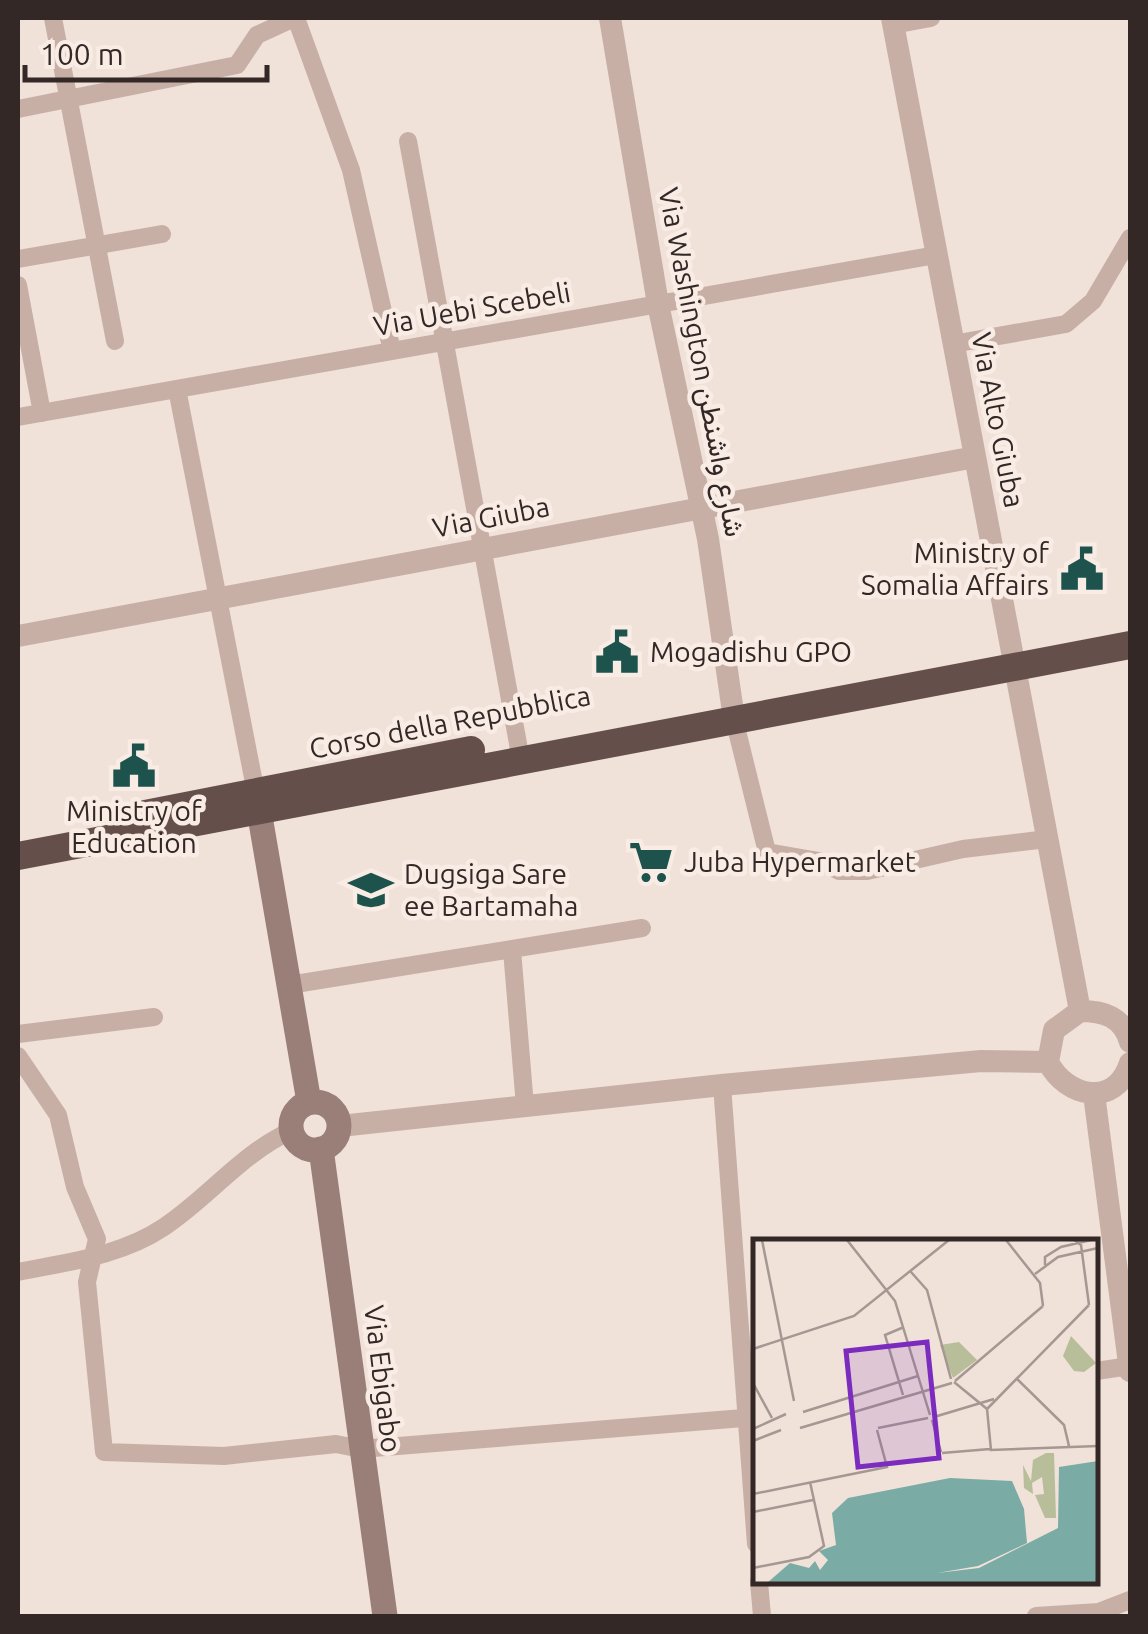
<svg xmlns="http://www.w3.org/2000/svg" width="1148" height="1634" font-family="Ubuntu,Vazirmatn,sans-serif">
<rect width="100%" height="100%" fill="#f0e1d9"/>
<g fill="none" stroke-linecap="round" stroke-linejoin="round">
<path stroke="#c7afa6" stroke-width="18" d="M53,18l62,323
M296,18l55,152 41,181
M893,25l38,-7
M18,109l219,-44 20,-30 37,-17
M408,141l113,619
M18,259l144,-25
M18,285l24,128
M953,344l113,-20 27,-23 37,-63
M177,389l79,404
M18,417l918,-162
M734,719l33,133 52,9 20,10h28l96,-22 84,-10
M512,950l13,156
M289,985l353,-57
M18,1034l136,-17
M18,1056l40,59 17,72 22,52 -10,43 17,170 120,4 112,-12 25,5 395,-32
M722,1085l34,459
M18,1272c49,-10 103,-16 146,-45 44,-29 79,-75 127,-96
M1096,1371l34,-5
M759,1582l3,34
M1036,1616l63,-4 31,-12"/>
<path stroke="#c7afa6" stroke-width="22" d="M610,18l48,286 50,235 26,180
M892,18l188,993
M18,636l957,-179
M1130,1042c-7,-25 -26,-31 -50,-31l-26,19 -6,32c18,35 67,47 82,1
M1094,1094l36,277
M340,1126l382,-41 259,-24 67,1"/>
<path stroke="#9a7e78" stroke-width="25" d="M256,793l53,309
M291 1126a24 24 0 1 1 48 0a24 24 0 1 1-48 0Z
M321,1149l64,467"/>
<path stroke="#644f4b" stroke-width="28" d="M140,815l331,-65
M18,856l1112,-211"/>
</g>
<defs>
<g id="civic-bare" transform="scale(3.45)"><path d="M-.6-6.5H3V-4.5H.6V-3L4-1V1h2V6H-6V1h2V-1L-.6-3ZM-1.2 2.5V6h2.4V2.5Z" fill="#1e534d" stroke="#f8ece5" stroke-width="2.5" paint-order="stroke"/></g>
<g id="supermarket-bare" transform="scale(3.45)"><path d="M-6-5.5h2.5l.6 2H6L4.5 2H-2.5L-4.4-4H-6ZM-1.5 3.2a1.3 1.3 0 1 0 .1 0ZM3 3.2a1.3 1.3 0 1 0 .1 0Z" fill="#1e534d" stroke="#f8ece5" stroke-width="2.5" paint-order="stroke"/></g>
<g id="school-bare" transform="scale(3.45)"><path d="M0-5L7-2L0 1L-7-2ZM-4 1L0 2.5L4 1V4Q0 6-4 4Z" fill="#1e534d" stroke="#f8ece5" stroke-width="2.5" paint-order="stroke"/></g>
</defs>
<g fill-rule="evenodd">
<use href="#civic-bare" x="1082" y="569"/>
<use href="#civic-bare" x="617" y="652"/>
<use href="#civic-bare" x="134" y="766"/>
<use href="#supermarket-bare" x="651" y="862"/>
<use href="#school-bare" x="371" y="890"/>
</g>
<g text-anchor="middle" stroke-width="9" stroke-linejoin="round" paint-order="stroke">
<g font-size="28" fill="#342827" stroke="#f8ece5">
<text transform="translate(472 309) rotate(-10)" y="10">Via Uebi Scebeli</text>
<text transform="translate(702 362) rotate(79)" y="10">Via Washington شارع واشنطن</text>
<text transform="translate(998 420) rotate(79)" y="10">Via Alto Giuba</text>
<text transform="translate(491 517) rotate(-11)" y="10">Via Giuba</text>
<text transform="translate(450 722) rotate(-11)" y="10">Corso della Repubblica</text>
<text transform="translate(383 1379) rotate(83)" y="10">Via Ebigabo</text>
</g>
<g font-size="28" fill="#342827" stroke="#f8ece5" text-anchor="start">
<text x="1049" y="563" text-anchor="end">Ministry of<tspan x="1049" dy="32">Somalia Affairs</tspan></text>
<text x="650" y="662">Mogadishu GPO</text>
<text x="134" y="821" text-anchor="middle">Ministry of<tspan x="134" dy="32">Education</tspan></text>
<text x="684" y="872">Juba Hypermarket</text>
<text x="404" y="884">Dugsiga Sare<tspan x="404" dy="32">ee Bartamaha</tspan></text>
</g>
</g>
<g transform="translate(753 1239)">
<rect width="345" height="345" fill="#f0e1d9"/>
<path d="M318,97l25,27 -12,9 -10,-1 -11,-15zM293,214h8l2,65h-11l-10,-23 9,-1 -2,-17 -10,6 1,11 -9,-6 -1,-23 8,16 2,-21z" fill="#b8be9a"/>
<path d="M206,103l18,18 -24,18 -13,-33z" fill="#b8be9a"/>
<path d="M345,222v122h-331l23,-20 19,5 6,-7 5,9 8,-10 -9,-9 17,-6 -4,-32 16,-15 102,-20 62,3 12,28 3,34 -49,23 -41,7 42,-5 79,-40 1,-61z" fill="#7aaba5"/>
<path fill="none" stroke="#a59792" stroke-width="2.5" d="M9,1l32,161M94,1l48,61 35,114M253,1l34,43 3,23M321,1l7,5 8,60M292,26v-8l16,-10 30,-7M158,33l16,18 24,89M282,35l23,-17 40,-9M0,110l101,-33 95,-76M263,139l48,47 5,21M202,142l88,-75M201,143l33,27 4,41 107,-4M0,144l19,35M150,156l-18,-60 19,-8M234,170l102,-104M50,173l115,-36M181,178l60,-18M179,181l9,32M47,189l152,-45M125,189l50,-10M0,190l33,-15M0,202l28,-11M189,214l48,-4M0,255l134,-27 -10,-37M0,273l60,-12M0,329l56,-11 15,-11 -14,-64"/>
<path fill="#7b2cbf" fill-opacity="0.15" stroke="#7b2cbf" stroke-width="5" d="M174,103l12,116 -81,9 -12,-116z"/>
<rect width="345" height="345" fill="none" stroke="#342827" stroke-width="5"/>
</g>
<rect width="1148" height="1634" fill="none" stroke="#342827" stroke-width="40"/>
<path d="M25 65v15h242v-15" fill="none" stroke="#342827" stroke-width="5"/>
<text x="40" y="65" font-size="30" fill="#342827" stroke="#f8ece5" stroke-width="8" paint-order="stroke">100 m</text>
</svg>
